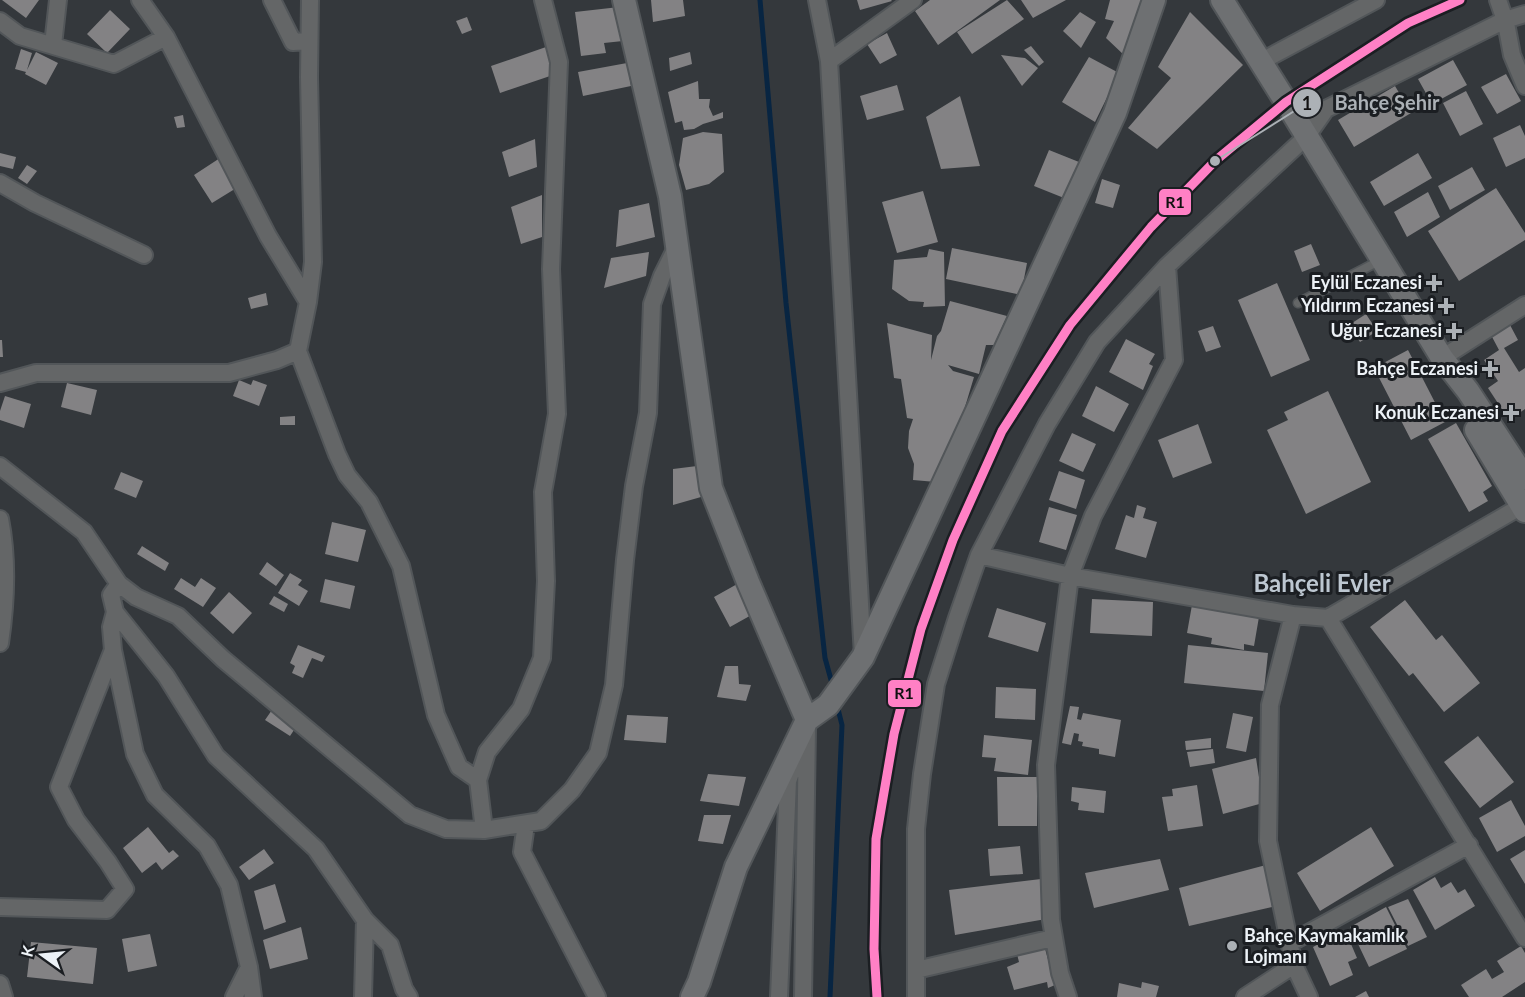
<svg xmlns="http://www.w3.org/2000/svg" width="1525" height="997" font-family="Lato,sans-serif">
<rect width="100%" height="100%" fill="#34383c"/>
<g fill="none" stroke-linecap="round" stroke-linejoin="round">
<path stroke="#082542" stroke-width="5" d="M760,0l26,303 39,355 8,29
M830,997l12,-272 -5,-20"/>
</g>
<path fill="#838284" d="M2,0h37l-13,18z
M651,0h32l2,16 -32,6z
M857,0h34l1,1 -32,9z
M930,0h70l-62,45 -23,-34z
M1007,0l17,19 -52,35 -15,-22z
M1021,0h45l-33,18z
M1110,0h35l-20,56 -19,-18 8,-17 -9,-2z
M619,7l4,34 -19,2 2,10 -25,3 -6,-44z
M110,10l20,19 -23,24 -20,-19z
M1080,12l16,10 -15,26 -18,-17z
M1190,12l53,53 -86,84 -29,-21 43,-50 -13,-11z
M467,17l5,13 -10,4 -6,-13z
M887,33l10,22 -17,9 -13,-20z
M1031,46l13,16 -5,4 -15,-16z
M546,47l10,27 -56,19 -9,-27z
M21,49l11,4 -5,17 9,-18 22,11 -12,22 -21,-11 1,-2 -11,-3z
M690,52l2,12 -22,7 -1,-13z
M1001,55l24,3 13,10 -16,18z
M1089,57l30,16 -24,49 -33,-20z
M1453,60l14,25 -35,19 -14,-25z
M627,63l4,23 -48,10 -5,-24z
M1506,74l15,27 -24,13 -16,-27z
M698,81l1,18h11l-1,8 4,9 10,-4v6l-20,6 -9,5 -10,1 -2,-9 -7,2 -7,-31z
M897,85l7,25 -37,10 -7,-24z
M1395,86l16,27 -57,34 -16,-27z
M1466,91l17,33 -23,12 -17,-33z
M960,96l20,70 -39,3 -15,-52z
M183,115l2,12 -8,1 -3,-11z
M1520,125l5,11v22l-19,9 -13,-29z
M703,132l19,2 2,38 -15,12 -23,6 -7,-25 4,-27z
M535,139l2,28 -28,10 -7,-25z
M1049,150l30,12 -15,36 -30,-12z
M0,153l16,4 -3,12 -13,-3z
M1418,153l14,25 -48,28 -14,-24z
M220,158l18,29 -26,16 -18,-28z
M27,165l10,6 -10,13 -9,-6z
M1472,167l13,23 -35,20 -12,-24z
M1102,179l18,6 -7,23 -18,-5z
M1496,188l29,45v7l-66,41 -31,-50z
M923,191l15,51 -41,11 -15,-51z
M1428,192l12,25 -33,20 -13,-25z
M542,195v42l-21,7 -10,-37z
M649,203l6,34 -39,10 3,-37z
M1311,244l9,21 -18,7 -8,-21z
M952,248l75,15 -6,32 -75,-16z
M929,249l15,3 1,54 -22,1 1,-5 -15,-1 -17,-12 2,-29 33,-3z
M649,252l-3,24 -42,12 7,-30z
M1277,283l33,77 -39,17 -33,-77z
M266,293l2,12 -17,4 -3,-11z
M950,301l57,15 -13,29h-8l-7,29 -31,-9 5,6 21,6 -12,40 -26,65 -23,-2 1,-16 -6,-16 1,-17 4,-12 -6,-1 -6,-39 -7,-1 -7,-55 45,12 -1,25 6,-24 4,-5z
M1366,314l11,17 -17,11 -11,-17z
M1510,325l8,15 -14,8 15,24 6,-4v41l-16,11 -21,-32 10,-7 -14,-21 15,-10 -8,-15z
M1213,326l8,21 -15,5 -8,-21z
M1126,339l29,15 -6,10 4,2 -10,24 -34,-18z
M0,340h2l1,17h-3z
M1408,350l37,72 -34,18 -37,-72z
M239,380l12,5 2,-5 14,5 -8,21 -26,-10z
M67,383l30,7 -6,25 -30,-8z
M1096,386l33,18 -15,28 -32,-16z
M1328,391l43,91 -65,32 -39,-84 21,-10 -4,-8z
M5,396l26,8 -7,24 -24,-8v-9z
M295,416v9h-15v-8z
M1456,423l36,63 -9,6 5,9 -19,11 -41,-73z
M1198,424l14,39 -39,15 -15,-38z
M1072,433l24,11 -13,28 -24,-11z
M697,466l4,31 -28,8v-36z
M1059,471l26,9 -9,29 -27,-9z
M121,472l22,9 -7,17 -22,-9z
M1137,505l9,3 -3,10 14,4 -11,36 -31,-9 11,-34 8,3z
M1049,507l28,8 -11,35 -27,-8z
M332,522l34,8 -8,32 -33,-8z
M142,546l27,17 -4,8 -28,-17z
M267,562l17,13 -8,11 -17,-12z
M290,573l12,7 -4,5 10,6 -9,15 -21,-13z
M181,578l14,9 6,-9 15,10 -13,19 -29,-18z
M325,579l30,7 -5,23 -30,-7z
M739,583l16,30 -25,14 -16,-30z
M229,592l23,21 -19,21 -23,-21z
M274,596l14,8 -4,8 -15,-8z
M1092,599l61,3 -1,34 -62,-3z
M1405,600l31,40 6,-5 38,48 -36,29 -31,-39 -4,3 -39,-49z
M1192,605l68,6 -6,35 -10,-2v6l-33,-6 1,-6 -25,-5z
M997,608l49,15 -8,29 -50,-15z
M298,645l27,11 -3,6 -10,-4 -9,20 -11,-5 3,-7 -5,-3z
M1188,645l80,8 -4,38 -80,-8z
M725,666h13l1,18 12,1 -5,16 -29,-4z
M996,687l40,2 -1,31 -40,-2z
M1070,706l9,1 -2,12 4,1 2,-7 38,7 -6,37 -16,-3v-5l-17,-3 1,-4 -5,-1 1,-7 -5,-1 -3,12 -9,-2z
M274,707l24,17 -8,12 -25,-16z
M1233,713l20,4 -7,35 -20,-4z
M627,715l41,2 -2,26 -42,-3z
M984,735l48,5 -4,35 -34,-4 2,-13 -14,-1z
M1478,736l36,46 -34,26 -36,-46z
M1211,738v10l-25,2 -1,-9z
M1213,749l2,14 -25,4 -3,-15z
M1256,758l7,45 -40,11 -11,-45z
M708,774l38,3 -7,29 -39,-5z
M997,777h40v49h-39z
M1197,785l6,41 -35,5 -6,-34 11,-1 -1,-7z
M1072,787l34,4 -2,22 -26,-3 1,-7 -8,-2z
M1511,800l14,26v10l-28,16 -18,-34z
M704,815h27l-8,29 -25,-3z
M148,827l21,26 4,-3 6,6 -17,14 -6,-8 -14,11 -19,-25z
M1371,827l23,39 -74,45 -23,-38z
M1020,846l3,28 -33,2 -2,-27z
M264,849l10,14 -25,17 -10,-13z
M1525,850v34l-15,-25z
M1160,859l9,31 -75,18 -9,-35z
M1266,865l6,42 -83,19 -10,-38z
M1435,877l6,11 10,-6 7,11 7,-4 10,17 -40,24 -22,-40z
M1041,879l5,40 -91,16 -6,-45z
M275,884l11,38 -22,8 -10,-39z
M1408,899l19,38 -19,9 -20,-39z
M1386,907l21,42 -38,18 -19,-40z
M301,927l7,32 -38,10 -7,-29z
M1345,930l12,28 -9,4 5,13 -23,11 -17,-39z
M150,934l7,32 -29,6 -6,-33z
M31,942l66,6 -4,36 -66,-7z
M1044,945l11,40 -7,3 -1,-6 -33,8 -7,-23 12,-5 -3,-12z
M1521,946l4,7v29l-23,15h-33l-8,-12 25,-16 6,10 12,-7 -7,-11z
M1142,982l17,4 -3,11h-39l2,-14 22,5z
M1366,991l3,6h-14z"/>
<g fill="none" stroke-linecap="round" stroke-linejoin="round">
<g stroke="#525659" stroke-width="11">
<path id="lane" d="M1298,303l83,-43"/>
</g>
<g stroke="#525659" stroke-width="20">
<path id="street" d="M140,0l26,37 102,199 40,66
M272,0l21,42 16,-1
M817,0l12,61 34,595
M1498,0l8,23 6,32 13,31
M0,21l20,15 94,28 52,-27
M53,45l5,-45
M829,61l84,-61
M1260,62l116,-62
M0,183l35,20 109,52
M1167,266l140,-130 19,-27 179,-89 20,-6
M298,351l39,103 10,21 22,27 32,64 35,149 23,52 19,13
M1442,358l83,-53
M0,383l36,-10h193l48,-13 21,-9 10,-49 5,-40 -4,-185 1,-77
M0,466l84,66 35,52 -8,11 4,17 51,64 50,80 100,93 49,71 25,25 14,44 5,8
M0,519c8,41 6,83 0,124
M979,555l91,21 223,39 35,3 197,-114
M119,584l17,13 42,19 45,43 187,156 36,14 38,1 57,-9 31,-31 26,-37 16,-68 11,-125 9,-74 14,-73 4,-109 10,-28 15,-30
M115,612l-4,15 2,23 22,104 20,41 52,51 22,39 20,82 4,30
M1293,615l-23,90 -2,136 26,124 15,32
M1328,618l197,320
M526,824l-4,28 75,145
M484,830l-6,-50 9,-28 34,-43 21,-51 4,-77 -3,-89 14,-78 -6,-145 8,-207 -16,-62
M0,907l107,3 18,-21 -17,-27 -32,-42 -17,-33 54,-137
M1290,943l179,-98
M916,970l137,-32
M0,984l4,13
M234,997l15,-30
M363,997l2,-77
M779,997l9,-216 6,-17
M803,997l4,-270
M916,997v-168l6,-55 14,-90 21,-66 22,-63 68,-131 50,-82 70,-76 7,94 -81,156 -23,60 -24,189 5,155 9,53 8,24
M1245,997l49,-32"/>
</g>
<g stroke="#525659" stroke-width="26">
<path id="secondary" d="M624,0l46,196 41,292 37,94 59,138
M1222,0l64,102 156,256 26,33 57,87
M1476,430l49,81
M692,997l7,-15 37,-115 71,-147 21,-15 35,-48 252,-544 39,-113"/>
</g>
<use href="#lane" stroke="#646667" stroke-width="8"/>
<use href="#street" stroke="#646667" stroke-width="16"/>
<use href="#secondary" stroke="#6e7072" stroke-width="22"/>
<g stroke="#1b1e22" stroke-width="14">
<path id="rail-1" d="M877,997l-3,-48 2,-110 18,-105 27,-105 32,-89 49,-109 68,-106 81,-98 64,-66 71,-59 122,-79 52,-23"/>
</g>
<use href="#rail-1" stroke="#ff80c5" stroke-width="9"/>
</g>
<g fill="#acb1b6" stroke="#1b1e22" stroke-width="2">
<path d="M1431 274h6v6h6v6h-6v6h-6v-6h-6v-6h6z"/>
<path d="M1443 297h6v6h6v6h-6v6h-6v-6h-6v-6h6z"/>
<path d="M1451 322h6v6h6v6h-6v6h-6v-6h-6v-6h6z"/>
<path d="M1487 360h6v6h6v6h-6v6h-6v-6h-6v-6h6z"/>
<path d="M1508 404h6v6h6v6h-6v6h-6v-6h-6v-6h6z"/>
<circle cx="1232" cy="946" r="6"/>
</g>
<g text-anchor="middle" stroke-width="6" stroke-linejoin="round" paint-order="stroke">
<g font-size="18" font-weight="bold" fill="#edf2f7" stroke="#1b1e22" text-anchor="end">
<text x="1422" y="289">Eylül Eczanesi</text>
<text x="1434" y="312">Yıldırım Eczanesi</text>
<text x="1442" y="337">Uğur Eczanesi</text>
<text x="1478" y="375">Bahçe Eczanesi</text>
<text x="1499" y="419">Konuk Eczanesi</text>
<text x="1244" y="942" text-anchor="start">Bahçe Kaymakamlık<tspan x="1244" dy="21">Lojmanı</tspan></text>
</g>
<g font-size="24" font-weight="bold" fill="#bdc7d1" stroke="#1b1e22">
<text x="1322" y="592">Bahçeli Evler</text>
</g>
</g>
<path fill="none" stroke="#acb1b6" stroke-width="2" d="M1215 161L1307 103"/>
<g fill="#acb1b6" stroke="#1b1e22" stroke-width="2">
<circle cx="1215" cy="161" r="6"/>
<circle cx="1307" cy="103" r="15"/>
</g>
<g font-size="18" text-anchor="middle" font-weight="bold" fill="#111">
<text x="1307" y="110">1</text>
</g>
<g font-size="20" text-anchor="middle" font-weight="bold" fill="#acb1b6" stroke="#1b1e22" stroke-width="6" stroke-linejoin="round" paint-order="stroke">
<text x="1387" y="110">Bahçe Şehir</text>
</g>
<g stroke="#1b1e22" stroke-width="2">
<rect x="1158" y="188" width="34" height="28" rx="6" fill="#ff80c5"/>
<rect x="887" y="679" width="35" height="29" rx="6" fill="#ff80c5"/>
</g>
<g font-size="16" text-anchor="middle" font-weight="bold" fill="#111">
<text x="1175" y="208">R1</text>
<text x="904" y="699">R1</text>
</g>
<g transform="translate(42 955) rotate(285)" stroke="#1b1e22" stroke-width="4.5" paint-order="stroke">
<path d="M0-4.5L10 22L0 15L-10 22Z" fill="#edf2f7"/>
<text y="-9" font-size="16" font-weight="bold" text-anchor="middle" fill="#edf2f7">K</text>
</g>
</svg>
